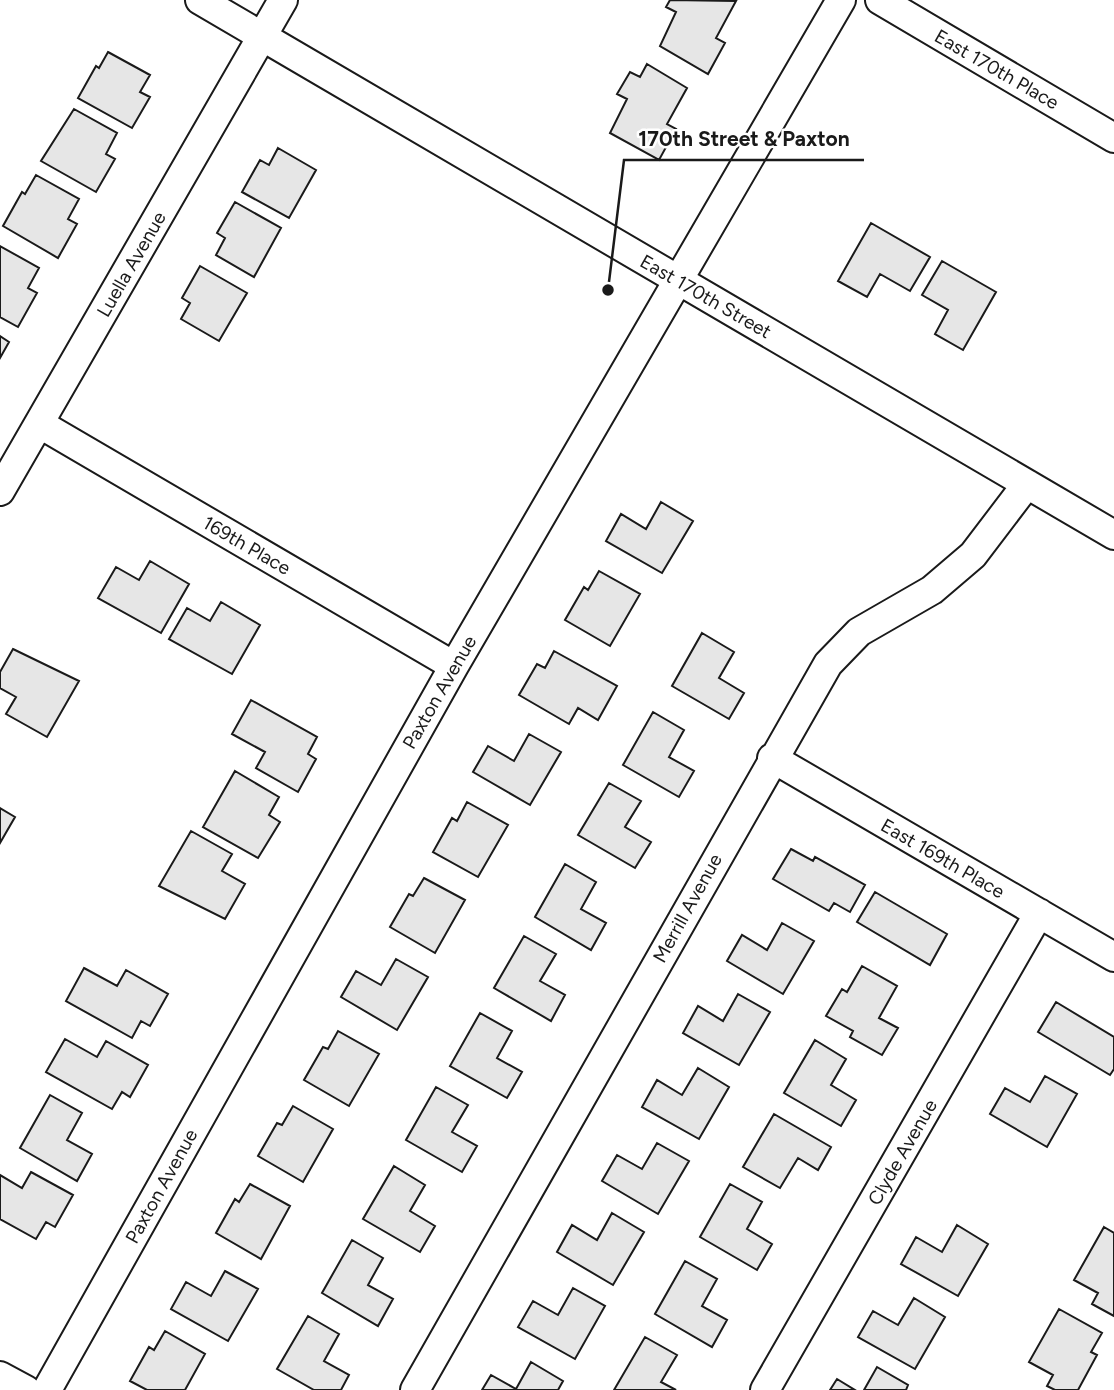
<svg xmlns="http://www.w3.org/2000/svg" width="1114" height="1390" font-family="Figtree,sans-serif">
<rect width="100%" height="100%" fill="#fff"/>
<path fill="#e6e6e6" stroke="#1a1a1a" stroke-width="2" d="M670,0l66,1 -20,37 9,5 -17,31 -48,-28 16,-34 -10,-5z
M108,52l42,23 -10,17 10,5 -18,31 -54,-30 18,-32 3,2z
M647,64l40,24 -20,36 9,5 -17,31 -49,-27 17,-34 -10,-5 13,-22 10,5z
M74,109l43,24 -11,21 9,5 -19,33 -55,-31z
M278,148l38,22 -27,48 -47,-26 18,-32 9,5z
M36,175l43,24 -11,20 9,5 -19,34 -55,-32 19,-34 3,2z
M235,202l46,26 -27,49 -38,-22 9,-17 -8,-5z
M871,223l59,34 -20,34 -30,-17 -13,23 -29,-16z
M0,246l39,22 -11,20 9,5 -19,34 -18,-10z
M942,261l54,31 -33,58 -28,-16 13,-24 -26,-15z
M200,266l47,27 -28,48 -38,-22 9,-16 -8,-5z
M0,336l9,6 -9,16z
M661,502l32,19 -31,52 -56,-32 15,-27 25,15z
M150,561l39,23 -28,49 -63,-35 18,-31 23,13z
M599,571l41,23 -30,52 -45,-26 19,-33 4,3z
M221,602l39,23 -28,49 -63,-35 18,-31 23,13z
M702,633l32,19 -15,26 25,15 -15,26 -57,-33z
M13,649l66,32 -32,56 -41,-23 10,-17 -16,-9v-16z
M554,651l63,35 -19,34 -20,-12 -9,16 -50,-29 18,-31 8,4z
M251,700l66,37 -9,17 8,5 -18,33 -42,-24 9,-16 -33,-18z
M653,712l31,18 -15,27 25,14 -15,26 -56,-32z
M529,734l32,18 -31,53 -57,-33 15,-26 26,15z
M235,771l44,26 -10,18 11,7 -22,36 -55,-31z
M609,783l32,18 -16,26 26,15 -16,26 -57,-33z
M467,802l41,23 -30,52 -45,-25 19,-34 5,3z
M0,808l15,9 -15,26z
M191,831l41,23 -10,17 23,13 -20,35 -66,-33z
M791,849l22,12 2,-4 50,28 -15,27 -16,-9 -5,8 -56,-32z
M565,864l31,18 -15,27 25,14 -15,27 -56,-33z
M424,878l41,22 -30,53 -45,-26 19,-33 4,2z
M875,892l72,42 -17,31 -73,-43z
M782,923l32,18 -31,53 -56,-33 15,-26 25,15z
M524,936l32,18 -16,27 25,14 -14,26 -57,-33z
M396,959l32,18 -31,53 -56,-33 15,-26 25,14z
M862,966l35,20 -18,32 19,10 -16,27 -32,-18 3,-6 -27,-15 16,-27 5,3z
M84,968l33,18 9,-16 42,24 -18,32 -9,-5 -9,17 -66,-37z
M738,994l32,18 -31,53 -56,-32 15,-27 25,15z
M1056,1002l58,35v32l-4,6 -72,-43z
M480,1013l32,18 -15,27 25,14 -15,26 -57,-32z
M338,1031l41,23 -30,52 -45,-26 19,-33 5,2z
M65,1039l32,18 9,-16 42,24 -18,32 -8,-5 -10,17 -66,-37z
M815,1040l31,19 -15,26 25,15 -15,26 -57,-33z
M698,1068l31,19 -30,52 -57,-32 15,-27 25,15z
M1045,1076l32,18 -30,53 -57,-33 15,-26 25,14z
M436,1087l32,18 -16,27 25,14 -15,26 -56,-32z
M50,1095l32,18 -15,27 25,14 -15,27 -57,-33z
M293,1106l40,23 -30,53 -45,-26 19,-33 5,2z
M774,1114l57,33 -13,23 -20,-12 -18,30 -37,-21z
M657,1143l32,18 -31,53 -56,-33 15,-26 25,14z
M394,1166l31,19 -15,26 25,15 -15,26 -57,-33z
M31,1172l42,23 -18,32 -9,-5 -10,17 -36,-20v-44l22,13z
M250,1184l40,22 -29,53 -45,-26 19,-34 4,3z
M730,1184l32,18 -15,27 25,15 -15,26 -57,-33z
M612,1213l32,19 -31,53 -56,-33 15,-27 25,15z
M957,1225l31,19 -30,52 -57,-32 15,-27 26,15z
M1104,1227l10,6v83l-22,-12 6,-11 -24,-13z
M352,1240l31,18 -15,27 25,14 -15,27 -56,-33z
M685,1261l32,18 -15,27 25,14 -15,27 -57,-33z
M225,1271l33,18 -30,52 -57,-32 15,-27 25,14z
M573,1288l32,18 -30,53 -57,-32 15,-26 25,14z
M914,1298l31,19 -30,52 -57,-32 15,-26 25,14z
M1059,1309l43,24 -11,19 6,3 -19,35h-23l-8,-4 6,-11 -24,-13z
M308,1316l31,18 -15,27 25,14 -8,15h-27l-37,-21z
M165,1331l40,23 -20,36h-38l-17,-9 19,-34 5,3z
M645,1337l32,18 -16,27 15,8h-62z
M531,1362l32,19 -5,9h-76l9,-15 25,14z
M877,1367l31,18 -2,5h-42z
M837,1379l18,11h-25z"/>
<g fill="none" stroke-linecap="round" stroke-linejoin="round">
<g stroke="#1a1a1a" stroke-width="32">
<path id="minor" d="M200,0l914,535
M880,0l234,138
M40,424l414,242
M0,491l283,-491
M772,758l342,199
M0,1376l26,14
M47,1390l407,-724 387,-666
M415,1390l413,-726 31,-32 73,-42 41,-35 54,-71
M765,1390l274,-477"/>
</g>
<use href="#minor" stroke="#fff" stroke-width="28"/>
</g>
<g text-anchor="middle" stroke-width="5" stroke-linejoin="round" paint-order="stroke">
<g font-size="19" fill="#1a1a1a" stroke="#fff">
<text transform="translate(997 69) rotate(30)" y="7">East 170th Place</text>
<text transform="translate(131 264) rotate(-60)" y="7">Luella Avenue</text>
<text transform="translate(706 296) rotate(30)" y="7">East 170th Street</text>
<text transform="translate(247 545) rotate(30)" y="7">169th Place</text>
<text transform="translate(439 692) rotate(-60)" y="7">Paxton Avenue</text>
<text transform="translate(943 858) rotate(30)" y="7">East 169th Place</text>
<text transform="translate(687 908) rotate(-61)" y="7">Merrill Avenue</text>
<text transform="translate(902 1152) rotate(-60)" y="7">Clyde Avenue</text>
<text transform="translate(161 1186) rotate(-61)" y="7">Paxton Avenue</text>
</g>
</g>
<path fill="none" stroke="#1a1a1a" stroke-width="2.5" d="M608 290L624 160H864"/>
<circle fill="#1a1a1a" stroke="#fff" stroke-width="2.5" cx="608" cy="290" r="7"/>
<g font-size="21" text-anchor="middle" font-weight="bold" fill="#1a1a1a" stroke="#fff" stroke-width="5" stroke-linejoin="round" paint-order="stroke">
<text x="744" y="146">170th Street &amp; Paxton</text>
</g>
</svg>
